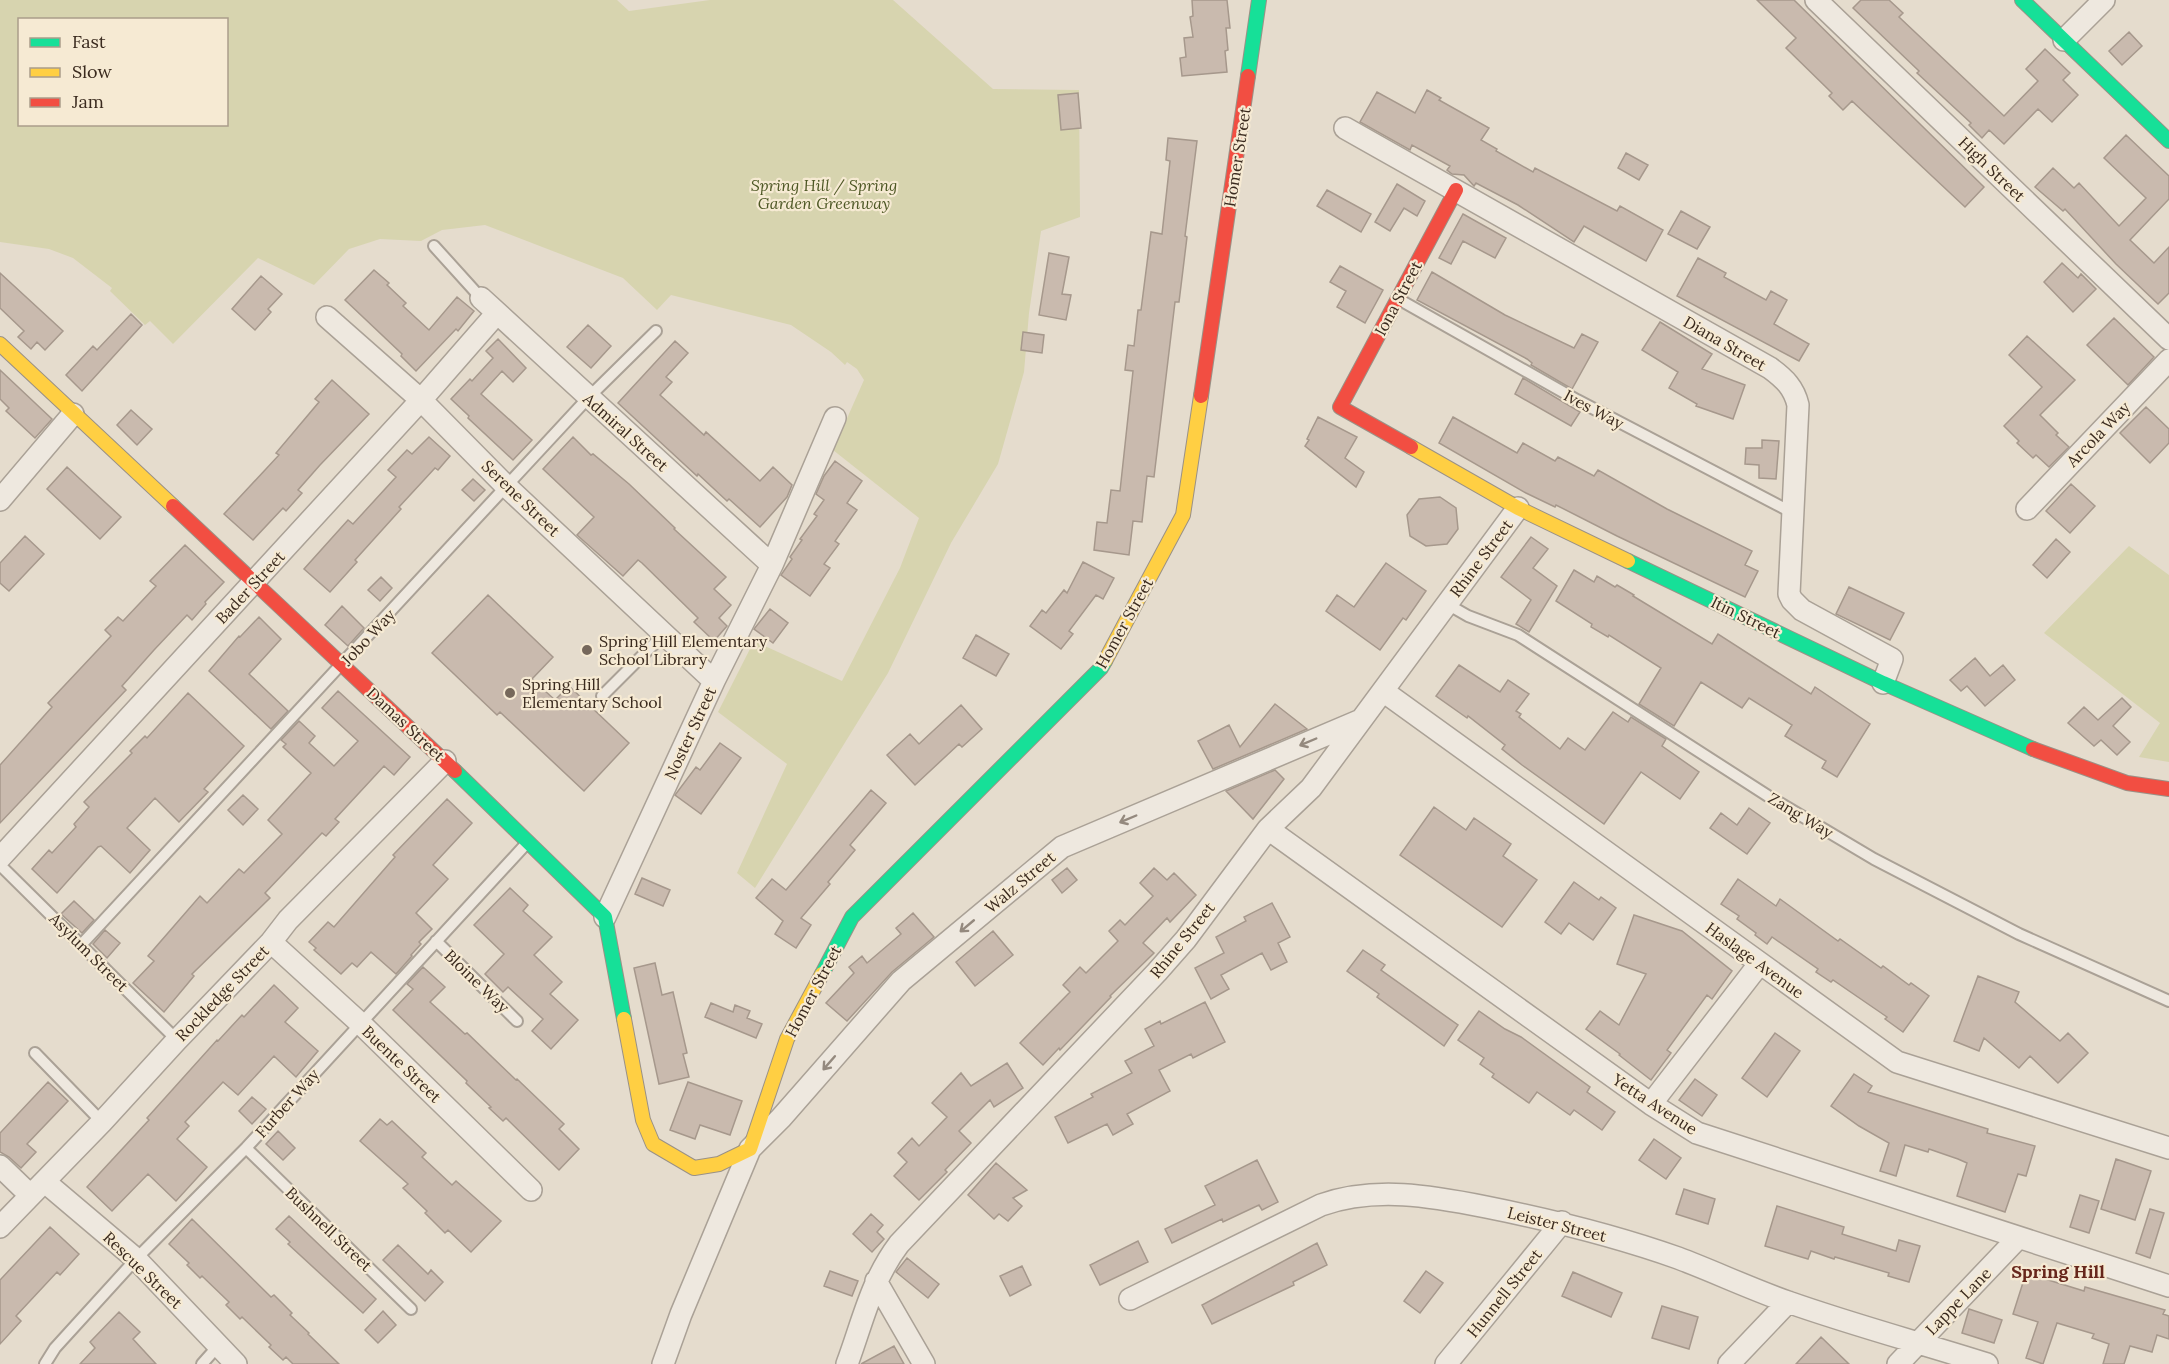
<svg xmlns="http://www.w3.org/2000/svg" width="2169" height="1364" font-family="Lora,serif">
<rect width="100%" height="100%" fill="#e5dccd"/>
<path fill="#d7d4af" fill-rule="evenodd" d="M0,0h617l12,11 81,-11h183l100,89 86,1 1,127 -39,14 -12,82 -5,59 -26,92 -47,79 -63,130 -133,215 -18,-15 50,-109 -69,-52 36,-71 88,40 58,-113 19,-50 -86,-68 31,-70 -7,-11 -10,-7 -2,3 -14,-13 -40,-27 -120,-30 -14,15 -34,-32 -138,-53 -43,5 -21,11 -41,-2 -31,10 -35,36 -56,-27 -85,86 -23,-23 -5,4 -35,-34 2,-3 -39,-30 -24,-9 -49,-7zM20,20h206v104h-206z
M2129,546l40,29v187l-30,-5 21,-34 -116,-90z"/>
<path fill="#c9baae" stroke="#a6988c" stroke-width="1.5" d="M1192,0h35l3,28h-4l2,22 -3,1 2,21 -45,4 -2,-18 6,-1 -2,-19 9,-1 -3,-20 3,-1z
M1757,0h37l190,187 -19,20 -113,-106 -9,9 -14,-14 3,-3 -46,-45 10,-10z
M1861,0h28l14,13 -4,4 105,99 34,-35 -12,-12 19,-20 25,24 -7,7 15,15 -26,27 -14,-13 -34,35 -15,-14 -7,8 -13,-13 2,-2 -54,-50 2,-2 -66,-63z
M2129,32l13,14 -20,19 -13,-14z
M1427,90l14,8 -2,2 50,28 -8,12 16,9 -1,2 37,21 2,-4 82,43 3,-5 43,24 -17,31 -62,-35 -10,16 -56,-37 -42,-22 -2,3 -10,-11 -12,-1 -5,-4 3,-4 -38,-21 -2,5 -50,-28 17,-30 38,21z
M1078,93l3,35 -20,2 -3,-35z
M2126,135l43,41v23l-39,41 24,23 15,-16v46l-11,11 -42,-40 -51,-55 -2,2 -28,-24 18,-19 21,20 5,-5 40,43 27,-28 -42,-40z
M1168,138l29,3 -12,95 2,1 -8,65h-4l-21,175 -7,-1 -5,46 -9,-1 -4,34 -35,-5 3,-28 10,1 4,-33 9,1 13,-120 -8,-1 3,-25 6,1 4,-36h3l10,-78 11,2 8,-73 -4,-1z
M1626,153l22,12 -9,15 -21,-12z
M1397,184l28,17 -8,15 -13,-8 -14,23 -15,-9z
M1327,190l44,24 -10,18 -44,-26z
M1681,211l29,16 -13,22 -29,-15z
M1463,214l43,24 -11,20 -32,-17 -12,23 -12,-6z
M1049,253l20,4 -7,37 9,1 -5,25 -27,-5z
M1698,258l28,15 -2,4 42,23 5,-9 16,9 -13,24 35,20 -10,17 -122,-65z
M2062,263l16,15 3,-4 15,15 -23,23 -29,-30z
M1340,266l43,24 -18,33 -28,-16 9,-16 -16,-9z
M374,270l15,13 -2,2 19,18 -3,3 26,24 28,-33 17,14 -16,20 -2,-2 -40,42 -15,-15 1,-2 -57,-54z
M1432,272l73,43 69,33 8,-14 16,8 -26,47 -41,-24 1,-2 -5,-4 -110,-59z
M0,273l63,58 -18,19 -8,-8 -6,7 -13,-12 6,-6 -24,-23z
M261,276l21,18 -14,15 3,3 -16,18 -23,-21z
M131,314l11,11 -60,66 -16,-16 27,-29 4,4z
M2114,318l40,39 -26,28 -41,-40z
M1660,322l52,32 -10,15 43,16 -12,34 -37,-13 1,-2 -28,-16 9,-16 -36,-22z
M588,325l23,21 -20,22 -24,-21z
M1023,332l21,3 -2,18 -21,-3z
M2027,336l48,44 -35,35 18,18 -2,2 13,12 -20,20 -13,-12 -3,3 -16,-15 2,-2 -15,-15 38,-39 -33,-32z
M498,339l28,29 -13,14 -11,-11 -21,23 51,46 -19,20 -45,-42 1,-2 -18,-17 19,-20 2,2 21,-23 -7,-7z
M675,341l13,12 -22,24 6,5 -12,13 44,40 2,-3 54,49 13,-14 19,18 -5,12 -27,30 -31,-28 -2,2 -29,-27 -1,2 -79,-73z
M0,370l52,49 -17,19 -29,-27 3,-3 -9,-9z
M1523,378l57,34 -9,14 -56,-32z
M332,380l37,34 -49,51 -22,25 4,3 -16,18 -3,-3 -30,32 -29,-26 55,-59 -3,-2 43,-51 -4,-3z
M2146,407l23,22v14l-19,20 -30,-30z
M131,410l21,19 -15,16 -20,-20z
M1318,417l39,20 -12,21 19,14 -8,15 -51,-41 4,-6 -2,-1z
M1453,417l64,36 6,-10 32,18 3,-4 36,19 4,-6 69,39 85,42 -7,14 13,6 -13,26 -128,-61 -61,-31 -1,2 -29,-14 -87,-50z
M429,437l21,19 -12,14 -3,-2 -36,39 2,2 -46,51 2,2 -27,30 -26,-23 44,-49 5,4 43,-47 -8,-7 19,-20 5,4z
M573,437l18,18 2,-1 36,30 46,44 -1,1 52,48 -12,12 17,16 -12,13 8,8 -13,15 -20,-19 4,-4 -56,-55 -4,-3 -15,16 -46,-41 17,-18 -51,-48z
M1762,440l17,1 -3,38 -17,-1v-13l-14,-1 1,-16h16z
M835,461l27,20 -15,22 10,7 -22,31 4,3 -15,20 6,4 -20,28 -29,-21 11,-16 -2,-2 12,-17 -2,-1 17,-23 -3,-2 10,-14 -8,-6 8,-18z
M67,467l54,50 -21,22 -53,-50z
M473,479l12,11 -11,11 -12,-11z
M2071,484l24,22 -25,27 -24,-22z
M1440,497l16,11 2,21 -11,15 -21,2 -16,-10 -3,-21 12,-16z
M25,536l19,18 -35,37 -9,-8v-20z
M1531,537l17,12 -15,19 24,18 -28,46 -13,-8 15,-24 -30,-23z
M2056,539l14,13 -23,26 -14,-13z
M185,545l39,37 -19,20 1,2 -14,16 -5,-5 -33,35 -32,36 4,4 -126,133v-58l52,-58 -4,-4 63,-67 -6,-6 13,-13 5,4 33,-35 -6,-5z
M1083,562l31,16 -11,21 -7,-4 -27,36 4,3 -12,15 -31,-23 12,-16 4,3 18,-23 3,3z
M1386,563l40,28 -20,29 -3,-2 -23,32 -54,-39 11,-16 17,12z
M1574,570l20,12 3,-6 18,11 2,-2 17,10 -1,1 79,48 6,-10 93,60 4,-7 55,37 -33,53 -15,-9 4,-7 -41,-25 7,-11 -43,-27 -7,10 -41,-26 -27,44 -35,-22 22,-36 -52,-33 -1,2 -17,-10 1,-3 -36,-23z
M381,577l11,11 -12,13 -12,-11z
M1849,587l55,26 -14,27 -54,-26z
M488,595l65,62 -21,22 23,21 14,-14 60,57 -45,48 -84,-79 -3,3 -65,-62z
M342,606l22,22 -16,18 -23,-21z
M770,609l18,14 -15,20 -19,-14z
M259,617l22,22 -32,35 39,37 -17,18 -62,-58 30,-35 1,1z
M976,635l33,19 -13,22 -33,-18z
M1975,658l15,18 13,-11 12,15 -30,26 -18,-20 -6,5 -11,-11z
M1459,665l41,27 8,-12 21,14 -13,17 5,3 -2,3 41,32 8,-11 17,12 28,-38 15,10 3,-5 35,22 -4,7 37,26 -19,27 -39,-27 -37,52 -82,-59 -20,-16 3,-4 -37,-29 -1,2 -31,-22z
M338,691l72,66 -16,18 -10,-9 -49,53 4,3 -13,14 -4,-3 -57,60 5,5 -78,76 2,2 -30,36 -31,-29 21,-22 -6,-5 52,-60 7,7 32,-34 5,4 38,-39 -14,-14 43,-47 -28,-26 3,-3 -5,-4 18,-19 16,15 -6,7 25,23 24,-25 -36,-33z
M188,693l56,53 -40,43 4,3 -29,30 -24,-24 -28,30 23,22 -20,23 -29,-27 -3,1 -41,46 -25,-24 17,-19 3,3 24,-26 -2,-3 15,-17 -5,-5 48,-49 -2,-2 15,-15 2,2z
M2122,698l9,9 -18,19 17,16 -13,13 -16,-15 -7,6 -26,-23 16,-16 14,13z
M1275,704l32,25 -94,40 -15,-28 31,-16 11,22z
M961,705l21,24 -20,18 -3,-3 -44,41 -28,-30 23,-21 9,10z
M720,743l21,15 -40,56 -26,-19 21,-28 4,3z
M1275,770l9,9 -31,40 -27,-28z
M871,790l15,13 -36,42 5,5 -27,32 2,2 -29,34 10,7 -15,23 -21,-14 8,-13 -27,-23 16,-19 14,11z
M243,795l15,14 -15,16 -15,-15z
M447,799l25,24 -39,42 15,14 -32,34 16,16 -13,13 2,2 -10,11 1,1 -16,18 -25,-22 -14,15 -5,-4 -11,11 -27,-24 2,-2 -7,-6 19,-20 6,5 61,-70 -2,-2z
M1434,807l32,23 8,-12 37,26 -8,12 34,24 -35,47 -102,-72z
M1749,808l21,15 -23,31 -37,-26 11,-15 16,12z
M1067,868l10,12 -15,13 -10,-13z
M1154,868l13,12 7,-7 22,22 -26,27 -3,-4 -24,25 11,10 -44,43 1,1 -51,53 -1,-2 -16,17 -23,-22 50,-51 -7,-7 17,-18 6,6 32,-32 -9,-10 11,-11 5,5 28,-29 -13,-13z
M642,878l28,12 -7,16 -28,-12z
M1738,879l38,27 4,-7 58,42 2,-2 41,29 2,-2 26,19 2,-2 18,13 -26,36 -18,-13 2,-2 -54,-37 -2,2 -15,-10 2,-3 -46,-32 -5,7 -12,-9 1,-2 -19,-14 2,-3 -18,-12z
M1574,882l25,18 2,-3 15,11 -23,32 -24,-17 -8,11 -16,-12z
M510,888l18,17 -5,6 29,26 -18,18 28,27 -12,12 28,26 -27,29 -19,-18 11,-12 -35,-32 -5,5 -18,-18 19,-20 -30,-29z
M74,901l20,19 -12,13 -21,-19z
M1272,903l18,34 -12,6 9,19 -16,8 -9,-17 -41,22 8,14 -18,10 -16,-31 29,-15 -8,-16 30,-16 -2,-4z
M913,913l21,24 -42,35 -45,49 -21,-18 28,-30 -5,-6 13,-11 5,7 34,-29 -5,-6z
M1634,915l48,16 50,40 -20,28 -5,-4 -40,55 4,3 -20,27 -32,-25 1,-1 -34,-25 14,-18 19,14 27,-51 -29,-10z
M105,930l15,13 -13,15 -14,-14z
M993,931l20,24 -38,31 -19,-24z
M1363,950l22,15 -4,5 77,55 -14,21 -67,-49 2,-3 -32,-23z
M655,963l7,32 11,-3 14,61 -4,1 6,23 -30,7 -25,-116z
M423,967l22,20 -15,15 35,32 2,-1 49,47 1,-1 47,45 -5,5 20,20 -20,21 -53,-52 -3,3 -14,-13 2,-1 -25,-24 1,-2 -74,-71 20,-21 -6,-5z
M1978,976l41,16 -4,10 45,39 8,-8 20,20 -30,30 -28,-27 -11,12 -35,-30 -5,13 -25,-10z
M274,985l24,23 -13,14 33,29 -22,26 -22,-21 -36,39 -15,-13 -38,40 4,4 -12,13 30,28 -31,34 -28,-27 -36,37 -25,-24 62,-67 -2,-2 70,-78 1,1 24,-26 2,2z
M1205,1002l20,40 -32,16 -2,-4 -32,16 11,21 -43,23 6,10 -20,11 -6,-11 -39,19 -13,-26 38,-20 -2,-3 41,-21 -7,-12 29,-15 -9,-17 15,-8 1,3z
M711,1003l22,9 2,-7 15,6 -3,7 15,6 -6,14 -51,-21z
M1479,1011l26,18 16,8 69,50 -3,5 28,20 -13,18 -28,-20 -4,5 -33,-23 -8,11 -37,-26 2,-3 -14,-10 4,-6 -26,-18z
M1775,1033l25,18 -33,46 -25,-19z
M1007,1063l16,25 -29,19 -4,-7 -31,31 12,12 -26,27 2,2 -28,28 -25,-24 13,-14 -9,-9 14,-15 7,8 28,-29 -15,-14 29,-30 10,13z
M1854,1074l18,12 -4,6 120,37 -1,4 48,13 -9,30 -8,-2 -13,38 -48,-16 10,-33 -9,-4 -29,-10 -1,3 -23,-7 -9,31 -16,-5 9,-28 -30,-17 -28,-20z
M1695,1079l22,16 -15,21 -23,-16z
M48,1082l20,19 -41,43 9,8 -15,16 -12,-11 -9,-5v-19z
M688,1082l54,19 -12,34 -30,-10 -5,14 -25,-9z
M252,1097l14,12 -14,15 -13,-13z
M380,1119l7,6 5,-4 34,32 -4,4 30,28 4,-4 45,40 -30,31 -23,-22 -3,3 -20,-20 2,-2 -24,-23 5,-4 -48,-43z
M278,1131l17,17 -12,12 -17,-16z
M1654,1139l27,19 -15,21 -27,-19z
M2116,1159l35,12 -16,49 -34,-11z
M1257,1160l21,42 -16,8 -3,-5 -36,17 -1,-3 -50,24 -7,-14 50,-24 -10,-19z
M996,1163l31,27 -14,8 9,8 -14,15 -9,-7 -5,5 -26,-24z
M1684,1189l31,10 -7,25 -32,-10z
M2080,1195l19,6 -10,32 -19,-6z
M1777,1206l67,21 -2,7 54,17 3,-11 21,6 -11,36 -21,-6 1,-3 -54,-16 -1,2 -23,-8 -3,8 -43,-13z
M2150,1209l14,4 -14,45 -14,-5z
M871,1214l12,11 -6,7 7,7 -12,13 -19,-18z
M289,1216l87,83 -13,14 -75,-69 2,-2 -14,-13z
M192,1219l79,78 3,-2 18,18 -2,2 19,18 -1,1 31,30h-46l-7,-7 -3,3 -14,-13 2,-2 -29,-28 -2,2 -14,-14 3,-3 -27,-26 -2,2 -13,-13 2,-2 -20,-19z
M50,1227l29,27 -19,21 -3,-3 -41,44 5,5 -21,23v-64z
M1138,1241l10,21 -48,23 -10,-20z
M1317,1243l10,22 -34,17 1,3 -82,39 -10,-19z
M398,1245l30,29 3,-4 12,12 -18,19 -42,-41z
M907,1258l32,26 -11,14 -32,-26z
M1022,1266l9,19 -21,11 -10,-20z
M2027,1270l19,6 -1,3 39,12 1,-4 80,23 -2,4 6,2v23l-12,-4 -5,17 -22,-6 -6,18h-21l6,-20 -17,-6 2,-4 -37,-11 -14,41 -17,-6 12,-36 -25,-8z
M830,1271l28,10 -6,15 -28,-10z
M1426,1271l17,12 -23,30 -16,-12z
M1573,1272l49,21 -11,24 -49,-21z
M1662,1306l36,11 -9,32 -37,-11z
M1969,1309l33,11 -8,23 -32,-10z
M383,1311l13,14 -18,18 -13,-13z
M119,1312l21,20 -7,7 23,25h-76l15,-16 -5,-6z
M1821,1337l28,27h-53z
M894,1346l10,18h-43z"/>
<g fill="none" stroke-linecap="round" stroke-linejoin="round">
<g stroke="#aaa196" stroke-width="14">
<path id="lane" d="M434,246l47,52
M1400,300l177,100 216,113
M1447,604l21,12 50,19 250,161 106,63 145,75 150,67
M602,696l62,-62
M0,865l177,175
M436,941l81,80
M81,945l507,-547 68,-67
M35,1053l67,69
M246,1148l165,161
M45,1364l10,-16 81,-89 110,-111 280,-304
M202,1364l16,-18"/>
</g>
<g stroke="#aaa196" stroke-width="24">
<path id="street" d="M1816,0l353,339
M2064,40l40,-40
M1345,128l425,240c15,11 24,20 28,37l-9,189 3,6 10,10 90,49 -9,24
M481,298l291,267
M327,317l94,83 86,87 207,194
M0,500l73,-86
M2027,509l142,-149
M1383,691l514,371 272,86
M1268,829l383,275 46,29 472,153
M0,858l421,-458 76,-87
M605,917l109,-236 58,-116 63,-147
M271,942l89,81 171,167
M1651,1104l109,-141
M0,1166l30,29
M45,1182l91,77 100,105
M0,1227l102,-105 75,-82 94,-98 17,-22 157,-159
M876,1281l48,83
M1130,1299l191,-94c54,-19 110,-9 165,2 65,13 130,29 192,51 37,14 73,31 110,44 65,23 133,41 199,62
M663,1364l18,-50 69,-165 31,-31 120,-137 161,-134 299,-127
M847,1364c16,-43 24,-83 52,-120l258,-272 29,-33 82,-110 43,-41 207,-280
M1446,1364l116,-142
M1729,1364l59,-62
M1898,1364l120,-126"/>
</g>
<g stroke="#9a9186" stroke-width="16">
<path id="fast" d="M2022,0l147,141
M1248,76l11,-76
M1628,561l255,122 150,66
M455,771l150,146 19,102
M822,974l30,-57 249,-249 4,-7"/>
</g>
<g stroke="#9a9186" stroke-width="16">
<path id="slow" d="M0,344l173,162
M1411,447l107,61 110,53
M1105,661l78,-146 18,-119
M624,1019l19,101 10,24 41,24 25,-4 31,-15 37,-110 35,-65"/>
</g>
<g stroke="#9a9186" stroke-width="16">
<path id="jam" d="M1201,396l47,-320
M1411,447l-71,-40 116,-217
M173,506l282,265
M2033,749l94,34 42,6"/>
</g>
<use href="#lane" stroke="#eee8df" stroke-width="10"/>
<use href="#street" stroke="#eee8df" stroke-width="21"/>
<use href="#fast" stroke="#16e098" stroke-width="14"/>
<use href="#slow" stroke="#ffcf43" stroke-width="14"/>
<use href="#jam" stroke="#f24e42" stroke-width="14"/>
</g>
<defs><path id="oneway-shaft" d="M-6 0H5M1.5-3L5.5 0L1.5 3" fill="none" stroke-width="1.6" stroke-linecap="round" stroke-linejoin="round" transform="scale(1.5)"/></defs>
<g stroke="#94897e">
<use href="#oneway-shaft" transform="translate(1308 742) rotate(157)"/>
<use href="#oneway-shaft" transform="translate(1128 819) rotate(157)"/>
<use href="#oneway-shaft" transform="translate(967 926) rotate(140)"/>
<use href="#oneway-shaft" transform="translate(829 1063) rotate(131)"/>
</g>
<g fill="#76685b" stroke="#f6ead3" stroke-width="2">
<circle cx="587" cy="650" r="6"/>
<circle cx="510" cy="693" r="6"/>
</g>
<g text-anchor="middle" stroke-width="4.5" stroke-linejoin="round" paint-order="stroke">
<g font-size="16" fill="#3a2a1e" stroke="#f6ead3">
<text transform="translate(1237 157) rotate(-81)" y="6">Homer Street</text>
<text transform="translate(1992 169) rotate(44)" y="6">High Street</text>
<text transform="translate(1398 298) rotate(-62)" y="6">Iona Street</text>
<text transform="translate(1725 343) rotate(30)" y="6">Diana Street</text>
<text transform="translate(1594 409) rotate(28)" y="6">Ives Way</text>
<text transform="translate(626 432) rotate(42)" y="6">Admiral Street</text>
<text transform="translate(2098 434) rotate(-46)" y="6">Arcola Way</text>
<text transform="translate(521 498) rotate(44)" y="6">Serene Street</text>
<text transform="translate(1481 558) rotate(-53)" y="6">Rhine Street</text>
<text transform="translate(250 587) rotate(-47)" y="6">Bader Street</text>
<text transform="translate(1746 617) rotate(26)" y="6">Itin Street</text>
<text transform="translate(1124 623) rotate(-61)" y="6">Homer Street</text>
<text transform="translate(368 637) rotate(-47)" y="6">Jobo Way</text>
<text transform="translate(406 724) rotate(43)" y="6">Damas Street</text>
<text transform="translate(690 733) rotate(-65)" y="6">Noster Street</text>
<text transform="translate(1801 815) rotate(31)" y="6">Zang Way</text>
<text transform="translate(1020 882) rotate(-40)" y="6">Walz Street</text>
<text transform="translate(1182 940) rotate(-51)" y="6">Rhine Street</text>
<text transform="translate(89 952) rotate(45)" y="6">Asylum Street</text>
<text transform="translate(1755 960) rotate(36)" y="6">Haslage Avenue</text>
<text transform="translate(477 981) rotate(44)" y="6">Bloine Way</text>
<text transform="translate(813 991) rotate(-62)" y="6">Homer Street</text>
<text transform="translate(222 993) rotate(-46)" y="6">Rockledge Street</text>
<text transform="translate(402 1064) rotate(44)" y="6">Buente Street</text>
<text transform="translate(287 1103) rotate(-48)" y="6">Furber Way</text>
<text transform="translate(1655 1104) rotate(33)" y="6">Yetta Avenue</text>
<text transform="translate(1557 1224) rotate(14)" y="6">Leister Street</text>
<text transform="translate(329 1229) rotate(44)" y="6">Bushnell Street</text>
<text transform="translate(143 1270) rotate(44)" y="6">Rescue Street</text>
<text transform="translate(1504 1293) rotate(-51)" y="6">Hunnell Street</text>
<text transform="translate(1958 1301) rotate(-46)" y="6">Lappe Lane</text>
</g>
<g font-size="16" font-style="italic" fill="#4d5724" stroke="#f6ead3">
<text x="824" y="191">Spring Hill / Spring<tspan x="824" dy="18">Garden Greenway</tspan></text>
</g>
<g font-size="16" fill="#3a2a1e" stroke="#f6ead3" text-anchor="start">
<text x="599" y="647">Spring Hill Elementary<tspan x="599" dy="18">School Library</tspan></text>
<text x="522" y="690">Spring Hill<tspan x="522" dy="18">Elementary School</tspan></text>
</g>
<g font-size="18" font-weight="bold" fill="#67271c" stroke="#f6ead3">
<text x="2058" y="1278">Spring Hill</text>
</g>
</g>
<rect x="18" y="18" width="210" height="108" fill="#f6ead3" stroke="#ab9d8b" stroke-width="1.5"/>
<rect x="30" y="38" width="30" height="9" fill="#16e098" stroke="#ab9d8b" stroke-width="1.5"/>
<text x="72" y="48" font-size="18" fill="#3a2a1e">Fast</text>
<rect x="30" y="68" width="30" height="9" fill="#ffcf43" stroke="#ab9d8b" stroke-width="1.5"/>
<text x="72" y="78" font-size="18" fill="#3a2a1e">Slow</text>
<rect x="30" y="98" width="30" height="9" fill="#f24e42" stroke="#ab9d8b" stroke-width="1.5"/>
<text x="72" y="108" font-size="18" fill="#3a2a1e">Jam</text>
</svg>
